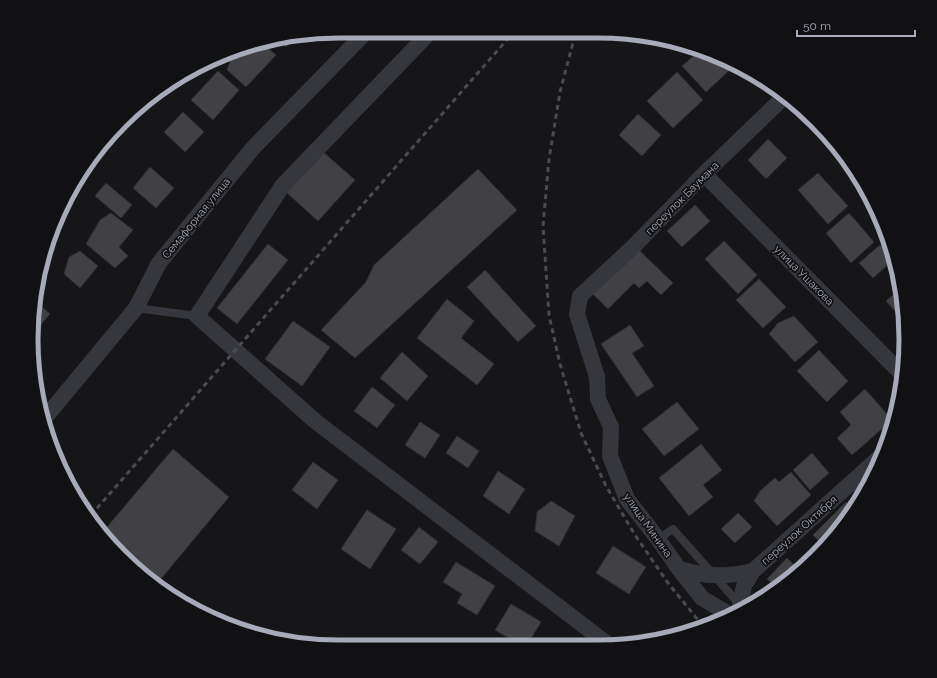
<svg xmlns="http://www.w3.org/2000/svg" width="937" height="678" font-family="Raleway,sans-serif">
<rect width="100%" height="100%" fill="#161618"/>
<path fill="#404045" stroke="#302f34" d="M296,37l-10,10 -8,-8z
M260,41l16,14 -30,32 -19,-17 6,-17z
M698,52l36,14 -28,26 -24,-26z
M218,71l21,19 -26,30 -22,-20z
M677,72l26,28 -30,28 -26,-27z
M800,111l21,18 -5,5 -20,-18z
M183,112l21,20 -19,20 -21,-20z
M638,114l23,21 -19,21 -23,-21z
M768,139l19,19 -21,21 -18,-19z
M322,151l33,29 -37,41 -32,-29z
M150,167l24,21 -18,20 -23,-20z
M478,169l39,41 -162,148 -34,-28 45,-48 8,-17z
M818,173l30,33 -20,18 -30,-34z
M106,183l26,22 -11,13 -26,-22z
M695,205l15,16 -28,26 -15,-16z
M111,213l22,17 -14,17 9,9 -13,12 -29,-24 14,-24z
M849,213l25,29 -23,21 -25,-30z
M724,241l33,34 -19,19 -33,-35z
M268,244l20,16 -51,64 -20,-16z
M880,245l13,15 -20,18 -14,-15z
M637,248l36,35 -12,12 -14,-14 -8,7 -5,-5 -26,26 -16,-16z
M80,251l18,15 -18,22 -16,-14 5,-17z
M485,270l51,56 -18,16 -51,-55z
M759,279l27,28 -23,21 -27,-28z
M901,288l2,11 1,22 -18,-20z
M447,299l27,22 -13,17 33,26 -17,21 -60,-47z
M34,300l16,14 -16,19z
M794,316l24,26 -23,20 -26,-28 9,-11z
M293,321l37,26 -28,39 -37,-27z
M630,325l14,21 -12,7 22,33 -17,11 -36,-53z
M819,350l29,31 -21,21 -30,-31z
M402,352l26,24 -21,25 -27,-23z
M372,387l23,18 -18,23 -23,-17z
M865,389l27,31 -40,35 -15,-17 14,-13 -11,-13z
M677,402l22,27 -35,27 -22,-27z
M420,422l20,13 -15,23 -20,-13z
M457,436l22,15 -11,17 -22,-15z
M701,444l21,26 -19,15 10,12 -24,19 -30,-38z
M173,449l56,48 -74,89 -4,-3 -44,-41 -5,-9z
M812,453l17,20 -19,17 -17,-20z
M313,462l25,18 -21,29 -25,-19z
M498,471l27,18 -16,25 -26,-18z
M791,472l20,23 -34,31 -23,-25 6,-10 15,-13 4,4z
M551,501l24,15 -16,30 -24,-15 2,-19z
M846,502l7,8 -11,17 -18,19 -11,-11z
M367,510l29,19 -26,40 -29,-20z
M738,513l14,14 -17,16 -14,-14z
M419,527l19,15 -18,22 -19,-14z
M613,546l33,21 -17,27 -33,-21z
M787,558l13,13 -24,16 -9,-8z
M456,562l39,24 -18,29 -20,-12 5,-9 -19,-12z
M511,604l30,18 -14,23h-6l-26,-15z"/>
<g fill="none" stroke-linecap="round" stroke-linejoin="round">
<path stroke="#36373d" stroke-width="8" d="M136,308l61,8
M658,539l15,-10 67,76"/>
<path stroke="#36373d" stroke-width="16" d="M429,33l-146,152 -86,131 118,105 294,224
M704,174l199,201
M44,419l92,-111 23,-45 94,-115 113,-116
M679,569c11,3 23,6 34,6 14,1 27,-1 40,-4l128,-115
M741,610l-1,-5 4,-19 9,-15
M732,616l-30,-18 -23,-29 -21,-30 -31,-40 -17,-43 1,-29 -13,-28 -1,-22 -20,-63 3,-18 53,-49 71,-73 79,-76"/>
<path stroke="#494b52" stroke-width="3" stroke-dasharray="5 4" stroke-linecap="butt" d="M575,35l-15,57 -11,67 -6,67 6,89 11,49 21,69 25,53 29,49 33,48 30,37 5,5
M91,515l421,-481"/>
</g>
<g text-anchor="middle" stroke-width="3.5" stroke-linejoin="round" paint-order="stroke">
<g font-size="11" fill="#a7abb9" stroke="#111113">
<text transform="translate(682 198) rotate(-45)" y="4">переулок Баумана</text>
<text transform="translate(196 218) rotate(-51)" y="4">Семафорная улица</text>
<text transform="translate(804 275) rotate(45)" y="4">улица Ушакова</text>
<text transform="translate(648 525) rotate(55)" y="4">улица Минина</text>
<text transform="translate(799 530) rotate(-42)" y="4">переулок Октября</text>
</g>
</g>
<path d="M0 0H937V678H0ZM339 38H598A301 301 0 0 1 899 339V339A301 301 0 0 1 598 640H339A301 301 0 0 1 38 339V339A301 301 0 0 1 339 38Z" fill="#111113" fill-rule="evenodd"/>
<path fill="none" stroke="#a7abb9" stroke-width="5" d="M339 38H598A301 301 0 0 1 899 339V339A301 301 0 0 1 598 640H339A301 301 0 0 1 38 339V339A301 301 0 0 1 339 38Z"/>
<path d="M797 30v6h118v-6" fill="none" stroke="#a7abb9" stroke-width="2"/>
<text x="803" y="30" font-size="12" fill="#a7abb9" stroke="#111113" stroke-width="3" paint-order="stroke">50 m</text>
</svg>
